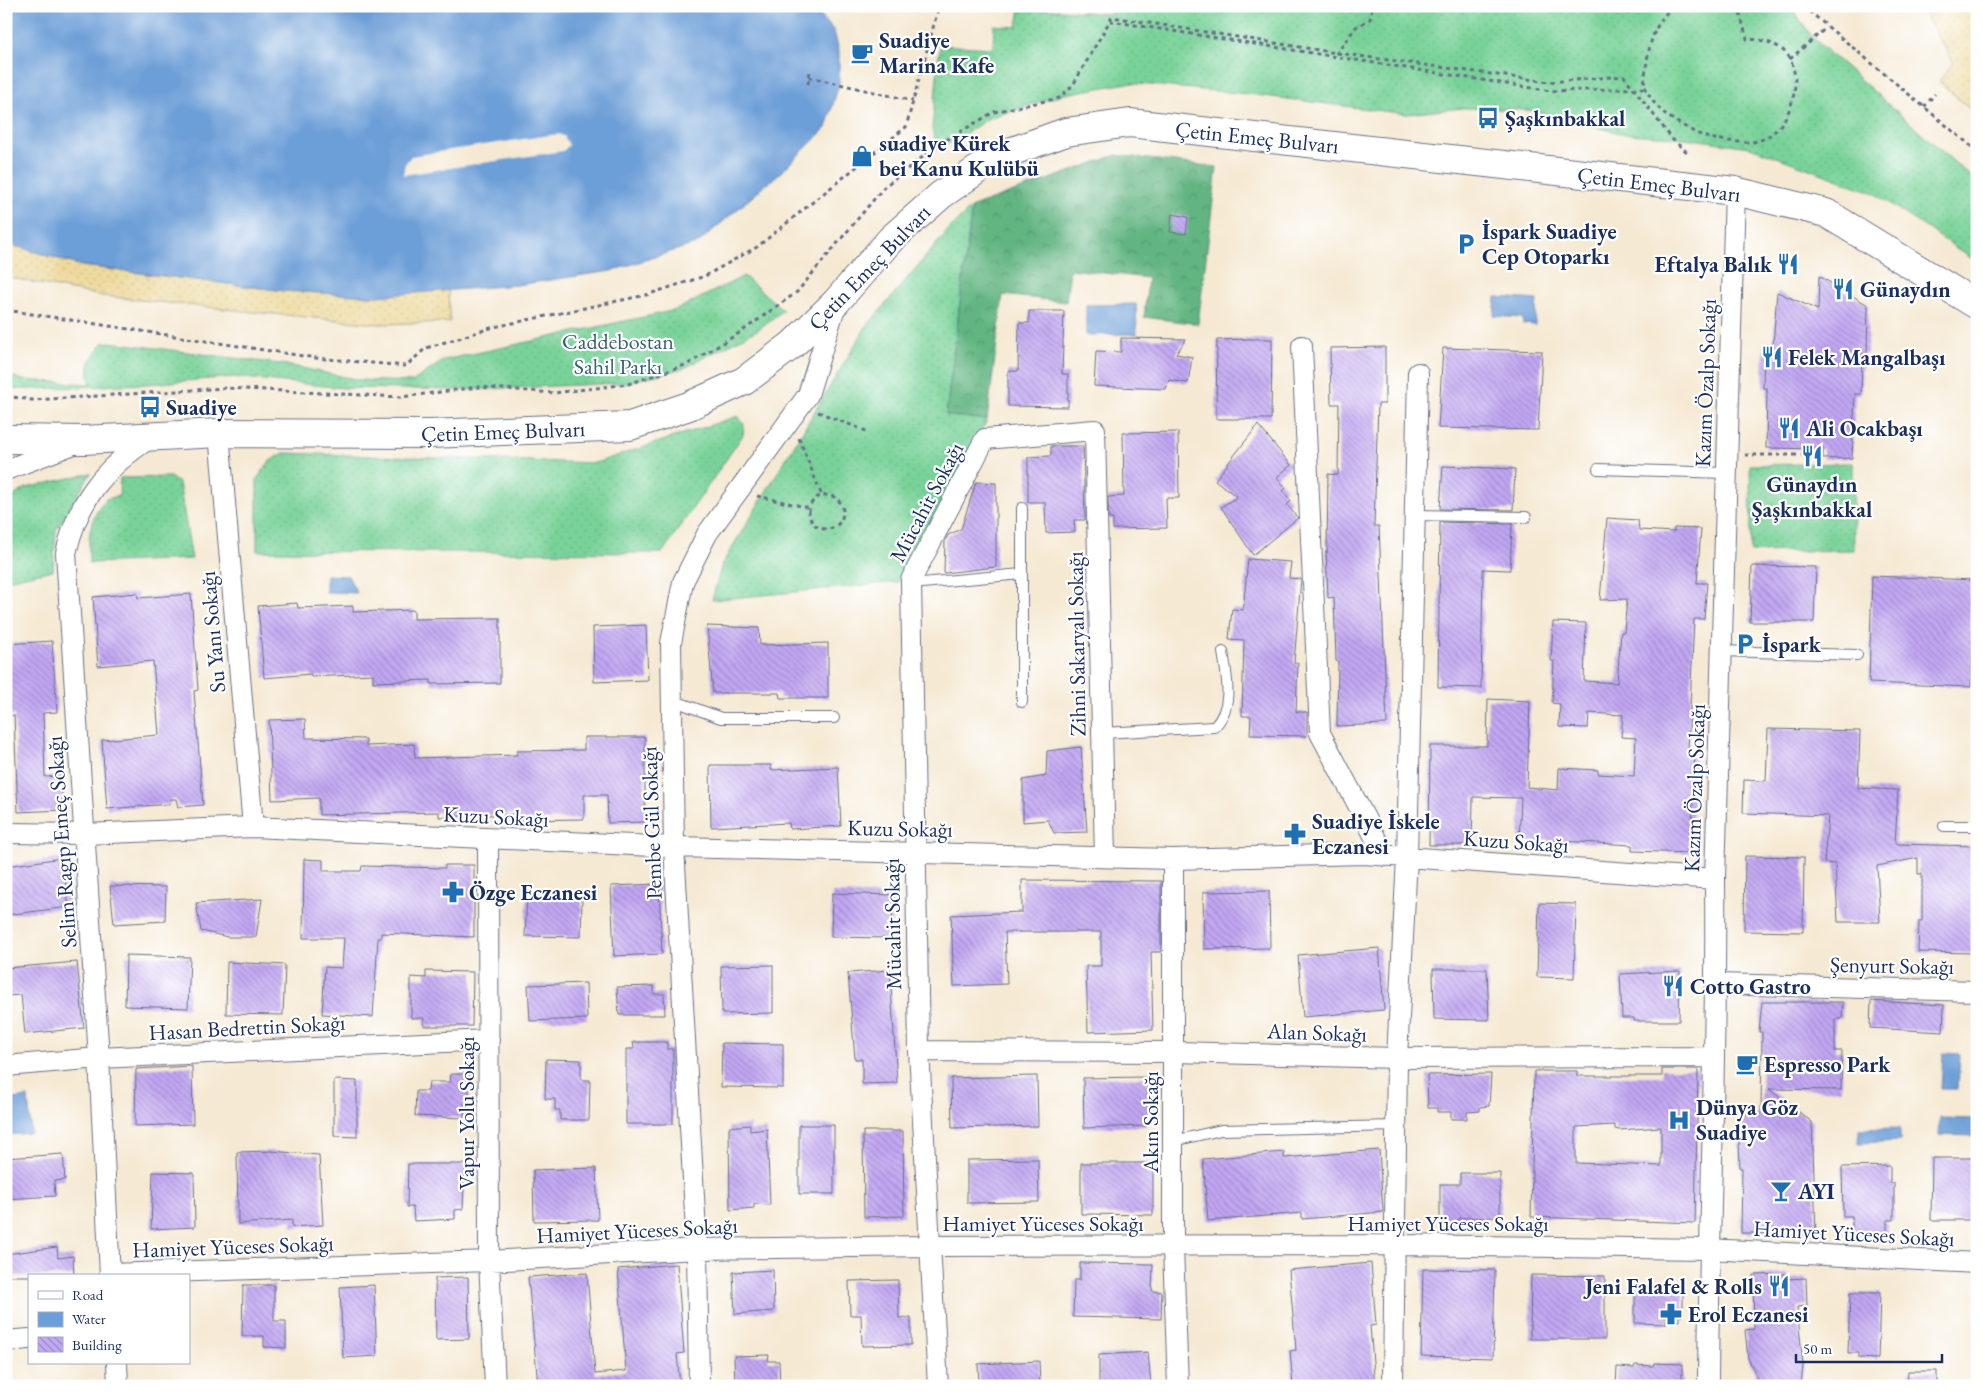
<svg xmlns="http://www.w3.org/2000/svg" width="1983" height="1392" font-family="'EB Garamond',serif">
<defs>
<pattern id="grass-dots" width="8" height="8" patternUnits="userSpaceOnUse" patternTransform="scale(1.25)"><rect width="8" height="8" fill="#79d399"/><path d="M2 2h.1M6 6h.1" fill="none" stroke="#68b586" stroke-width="1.8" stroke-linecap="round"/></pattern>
<pattern id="forest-crowns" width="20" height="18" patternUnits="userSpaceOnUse" patternTransform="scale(1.25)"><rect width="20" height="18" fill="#62b581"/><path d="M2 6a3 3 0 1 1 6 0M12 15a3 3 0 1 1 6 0" fill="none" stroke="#50946d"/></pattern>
<pattern id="sand-dots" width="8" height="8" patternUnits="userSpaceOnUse" patternTransform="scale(1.25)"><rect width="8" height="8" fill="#eeda9e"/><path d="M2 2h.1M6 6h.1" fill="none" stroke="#ccbb8a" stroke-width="1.8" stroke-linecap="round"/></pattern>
<pattern id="building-back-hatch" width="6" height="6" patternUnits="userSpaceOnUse" patternTransform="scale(1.25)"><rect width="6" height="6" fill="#c2a7f3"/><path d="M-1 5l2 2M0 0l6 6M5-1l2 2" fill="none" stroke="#9d88c8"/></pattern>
</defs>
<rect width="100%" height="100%" fill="#fff"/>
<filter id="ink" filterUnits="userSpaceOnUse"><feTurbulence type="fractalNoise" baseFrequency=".02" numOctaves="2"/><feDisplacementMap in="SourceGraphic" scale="10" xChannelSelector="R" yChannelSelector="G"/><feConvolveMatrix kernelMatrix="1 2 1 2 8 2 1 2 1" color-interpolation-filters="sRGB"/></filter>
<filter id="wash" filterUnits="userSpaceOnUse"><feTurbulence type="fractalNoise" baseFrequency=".0096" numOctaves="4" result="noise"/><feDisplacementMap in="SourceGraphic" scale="20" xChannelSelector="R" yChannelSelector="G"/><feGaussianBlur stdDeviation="1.12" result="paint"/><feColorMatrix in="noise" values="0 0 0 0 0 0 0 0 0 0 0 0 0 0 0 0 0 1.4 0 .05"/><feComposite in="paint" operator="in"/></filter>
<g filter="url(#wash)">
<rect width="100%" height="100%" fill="#f5e9d3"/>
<path fill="url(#grass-dots)" stroke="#4a817c" d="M1116,6h674l24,33 163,143v80l-103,-69 -124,-46 -73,-10 -53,-3 -96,-24 -65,-2 -56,6 -159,-20 -120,-11 -63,11 -76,24 -51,33 -6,-22 8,-84 53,3 1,-23 23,2 3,-20 92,7z
M972,207l-26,208 41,5 -89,162 -186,18 10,-36 144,-237 84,-99z
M744,276l39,34 -24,19 -75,39 -59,15 -160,7 -121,-2 -110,-11 -86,7 -142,6v-16l16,6 69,4c-6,-19 0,-27 12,-41l7,-1 177,23 73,15 52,2 32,-22 232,-50z
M738,416l6,8 -1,11 -81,118 -405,-2v-72l13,-18 14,-8 311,10z
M1853,463l1,87 -103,2 -1,-87z
M91,473l-35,57 -3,40 -47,10v-79l20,-13z
M170,477l9,6 13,76 -103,4c0,-30 -2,-40 17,-64l13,-3 1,-18z"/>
<path fill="url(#forest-crowns)" stroke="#3e7270" d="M1116,155l101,12 -19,157 -54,-7 4,-39 -78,-9 -4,33 -63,-7 -16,125 -41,-5 26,-208z"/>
<path fill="url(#sand-dots)" stroke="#84847e" d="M1920,6h57v110l-38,-35 15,-18z
M6,241l10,5 66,20 203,25 85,5 78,-6 2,32 -72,2 -114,-11 -161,-17 -97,-19z"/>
<path fill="#6c9ed7" stroke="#44669a" d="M6,6h760l53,7 15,18 5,20v33l-13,44 -45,44 -83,71 -87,28 -94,14 -140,11 -92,-5 -203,-25 -67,-20 -9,-5z
M1496,297l41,3 -2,25 -12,-1v-6l-29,-2z
M1136,304l1,30 -51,1v-30z
M326,575l22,1 9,17 -31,-1z
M1943,1053l17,1 -2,35h-17z
M28,1097l3,36 -25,2v-35z
M1940,1118l36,1 -1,17 -36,-1z
M1900,1128v13l-41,2v-14z"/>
<path fill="#f5e9d3" d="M558,134l6,2 5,9 -6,6 -160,24 2,-11 6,-8z"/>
<g id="blocks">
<path fill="url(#building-back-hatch)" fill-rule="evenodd" d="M1172,214l16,3 -2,17 -16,-2z
M1819,276l49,29 -1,49h-5l-1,40h-6l-3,64 -29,1v-10l-57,-1 1,-60h-4l1,-43h9l4,-53 41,18z
M1029,311h35l-2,63h6v33l-60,-1v-35h10l1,-48h10z
M1121,338l65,1 -10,15 16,3 -4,26 -19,-3 -3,9 -72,-3 2,-35 25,1z
M1247,339h25l-1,80h-55l1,-79z
M1385,347v57h-7l-4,122h5l8,198 -50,2 1,-64 -2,-1 -2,-64 -6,1 -2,-47 1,2 1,-79 10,1 1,-71h-8l-1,-56z
M1443,348l99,3 -4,79 -100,-2z
M1258,425l33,40 -14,12 9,11 -3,3 8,10 -4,4 11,13 -45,37 -32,-48 16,-10 -22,-17z
M1178,432l1,66h-13l1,30 -54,1v-10h-4l-1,-22 16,-1 -1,-63z
M1051,446h32l2,74h-11l1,12 -29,1 -1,-31h-17v-45l23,-1z
M1443,466l72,3 -2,41 -73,-1z
M976,482l20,1v84l-52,6 1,-32 3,-6 13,-6z
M1607,518l31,2 1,10 35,2v-4l27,1 -4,54h10l-3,36h-10l-6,132h7l-4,102 -59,-2v-6l-89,-5v3l-24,-1 2,-44 -48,-1 -1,48h-43l1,-99h57l1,-47 42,2 -3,86 31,3 1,-22 39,2v4l36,2 2,-38 -15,-1 2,-22 -34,-2 -1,15 -29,-1 1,-23 -8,-1 2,-42h-3l2,-39 33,1 -2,58 33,2 4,-51h3l3,-33 -27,1z
M1440,522l72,2 -2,46 -27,-1 -2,119 -43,-1z
M1248,559l43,3 -2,16 12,1 -7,84h4l-2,49h11v24l-57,-1 1,-19h-9l2,-76 -15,-1 3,-30 11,1z
M1752,566l64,1 -2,55h-64z
M1872,576l102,4 -3,107 -102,-4z
M137,593l1,5 53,-4 7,96 -4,1 9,114 -25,2 -2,-8h-5l-1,5 -63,5 -5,-69 57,-5 -6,-74 -55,5 -5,-69z
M297,603l1,5 55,-2v6l61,-2v9l86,-1v65l-69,1v-4l-58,2v-8l-62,3v-3l-47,4 -6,-72z
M646,625l2,55 -54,2 -1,-55z
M707,626l52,2 1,17 68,-2v55h-48l-1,-5h-66z
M52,641l5,71 -14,1 2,64 16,-1 2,34 -45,2 -4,-97 -4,1 -4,-72z
M305,719l1,19 60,1v7l48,-2 1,14 102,-3v-4l67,-1v-13h61v85l-37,1 -1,-28h-23v24l-67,1v-6l-78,3v-5l-120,3v-17l-47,2 -3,-80z
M1768,729l92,2 -2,57 40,2 -3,54 82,2v107l-59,-1 1,-31h3v-47h-4v-16l-41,8 3,56h-42l-3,-58 -11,-1 4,-47 -85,-3 1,-33 22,1z
M1081,747l6,85 -33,1 -6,-13 -25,2v-42l23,-4 1,-25z
M710,765h61v5l67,-3 3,59 -51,3 -1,-6 -78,4z
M1745,856l59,1 -1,75 -59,-1z
M62,858l7,49 -63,8v-49z
M304,859l19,1v11h38l1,-5 83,2v-3h29v72l-93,-4v5h-3l-5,79 -51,-3 3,-47 17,1 2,-30h-41z
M1022,880l139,1v71h-10l2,78 -65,2 -2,-66h15v-34h-96l2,52 -53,2 -3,-71 71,-3z
M659,884l3,70 -48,2 -3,-70z
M110,886l56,1 -1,34 -51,3z
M1269,891l1,57 -66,1 -1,-57z
M832,893l61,2 -1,43 -61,-1z
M527,894l55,1 -1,42 -56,-1z
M262,899l-6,38h-28l-27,-6 -5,-28z
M1539,903l37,1 -2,74 -37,-1z
M1379,948l5,62 -81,7 -5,-62z
M126,955l64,2 -2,51 -63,-2z
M77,962l7,66 -59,6 -4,-39 -15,1v-28z
M227,962l58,3 -2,50 -57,-1z
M773,965v48l-51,1 -1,-48z
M1433,969h54l2,51 -55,-1z
M890,970l7,113 -35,1v-25h-7l-7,-86z
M426,971l47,1 -1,54h-48v-8h-13v-41l15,1z
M1680,971l-1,50h-45v-3h-12l-2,-44z
M586,983l1,36 -57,2 -2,-36z
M654,986v8h10l1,21h-46l-2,-28z
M1871,1001l73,4 -1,27 -73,-4z
M1762,1002h81l-1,17h-7v32h7l-1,39 -72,-1 43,33 4,111h-75l1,-65h-2l-2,-54h23l1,-82h-3z
M633,1042h34v7h6v75h-47v-75h8z
M722,1043l61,1v44l-62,-1z
M546,1059l35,1v20h9l-1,40h-29v-10h-5v-11h-10z
M192,1066l1,58 -58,2 1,-57z
M1662,1069h36l-3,154 -164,-6 3,-146h43v5h85zM1615,1125v4l4,1 42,-3v39l-85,-3v-36z
M451,1074h18v26l-5,3v15l-49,-2 1,-25h12l1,-9h21z
M1491,1074l-2,32 -9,1v4l-13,1v7h-16v-7h-14v-4h-9l-1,-33z
M1037,1076l1,50 -86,2 -1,-50z
M1147,1077v49l-63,2 -1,-50z
M334,1080l23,1v56l-23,-1z
M750,1125v6l17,-2 3,76 -16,-1v4l-24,2 -1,-83z
M799,1125h35v69h-35z
M863,1131h40l1,85 -40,1z
M1379,1150l4,62 -81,7v-6l-94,8 -5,-62 81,-7v6z
M272,1151l47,4 4,70 -31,2v-7l-54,4 -1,-72z
M63,1154l2,26 -11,1 1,15 -49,3v-41z
M1932,1158h45v62h-46z
M1038,1159l1,43 -72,1v-43z
M1081,1163h72v52l-72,-1z
M408,1164h57l-2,45 -8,1v9l-41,2 -1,-14h-6z
M1890,1166v17h4v37h-7v14h-35v-18h-9l-1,-49z
M596,1168l2,52 -64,1 -1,-51z
M153,1172l41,1 1,54 -44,2z
M1460,1173h40v44l-41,1v5h-19v-39h20z
M57,1247l1,11 15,-2 1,20h-68v-22z
M1080,1263l73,1 -1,27 10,1 -1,27 -88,-2 1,-37h6z
M1371,1263l5,62 -6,1 5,60h-82l-3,-35 6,-1 -7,-80z
M677,1264l7,89 -7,1 3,32h-142l-10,-109 59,-4 8,101 31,-3 -8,-102z
M1423,1269l72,1 -2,88 -72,-2z
M773,1270l1,41 -39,3 -2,-42z
M1787,1274v5l19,-1 1,28 -10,1 6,58 -2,21h-40l-13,-28 -3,-28 9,-1 -1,-54z
M1531,1275l74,1v63h-75z
M468,1277l1,62 -33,1 -1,-62z
M898,1280l1,38h12v27l-49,1 -1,-31h-11l-1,-34z
M243,1285h31v36h12v27l-22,-1v-11h-22z
M374,1285l3,71 -34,2 -3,-71z
M1663,1286h20v30h-4v5h-13v3l-31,-1v-35l28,1z
M1850,1293h30l-2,66 -19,-1v-5h-11z
M1148,1352l3,34h-52v-31z
M769,1355l-1,6h11l1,25h-45l-1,-30z
M1039,1361l1,25h-61l-1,-22z
M1654,1363l28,1v22h-66l1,-19 17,1 1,-3 18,1z
M1908,1371h29v15h-30z"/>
</g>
</g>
<g filter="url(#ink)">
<use href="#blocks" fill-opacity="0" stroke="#677087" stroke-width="1"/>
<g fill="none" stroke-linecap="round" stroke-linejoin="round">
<g stroke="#677087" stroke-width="12">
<path id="lane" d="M1598,469l128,4
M1022,508v194
M1414,515l112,2
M911,584l111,-10
M1721,651l136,4
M672,700l49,18h113
M1102,733l112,-6c20,-19 13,-50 9,-75
M1944,826h33
M1174,1141l47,-11 175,-4"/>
</g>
<g stroke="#677087" stroke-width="22">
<path id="street" d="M1302,346l18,387 65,123
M219,433l34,394
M6,470l68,-26
M6,833l79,1 168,-7 421,20 499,12 191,-5 351,25
M488,840l1,421 6,125
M1173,859v388l5,139
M1716,984l261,7
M919,1051l256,1 222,6 317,-1
M6,1066l93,-8 390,-18
M110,1274l379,-13 208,-12 234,-3 463,-1 314,4 269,14
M110,1276l-11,-218 -33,-505c12,-53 38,-85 84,-115
M6,1341l23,-2
M117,1363l1,23
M699,1386l-2,-137 -23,-402 -3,-204 12,-61 24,-48 101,-139 28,-91
M938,1386l-19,-335 -8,-471 74,-141 110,-9 10,427
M1393,1386l4,-328 10,-201 11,-484
M1708,1386c1,-169 9,-338 7,-507l20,-688"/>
</g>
<g stroke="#677087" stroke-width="30">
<path id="primary" d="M6,439l77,1 136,-7 210,1 201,-8 59,-20 55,-25 48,-36 44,-43 55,-63 50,-44 55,-38 70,-25 64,-9 605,68 91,22 151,92"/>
</g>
<path stroke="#677087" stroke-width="3" stroke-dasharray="4 4" stroke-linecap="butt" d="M1673,6c-24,23 -25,47 -29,78 8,23 25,34 45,45 13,8 24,10 40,12 11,1 23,3 34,-2 26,-11 40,-54 27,-80 -8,-15 -28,-20 -43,-20l-9,-33
M1803,6l174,145
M1110,21l441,70 94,-3
M1336,54l20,-27 14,-8 2,-13
M1790,59l37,-32
M809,77l104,24
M808,84l2,-13
M1924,107l11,-13
M6,310l310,48 90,8 20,-18 68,-21 152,-32 59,-19 52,-29 149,-120 33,-121
M6,396l26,4 194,-12 175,9 78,-10 75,6 74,-9 60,-20 53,-32 56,-40 88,-106 56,-43 53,-31 65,-14 14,-13 39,-68 225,36 212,29 75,-6 49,64 14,12
M818,412l48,19
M799,438l23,58
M1745,455h60
M809 512a17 17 0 1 1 34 0a17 17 0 1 1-34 0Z
M757,496l53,12"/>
<use href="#lane" stroke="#fff" stroke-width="10"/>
<use href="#street" stroke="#fff" stroke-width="20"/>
<use href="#primary" stroke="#fff" stroke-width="28"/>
</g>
</g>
<defs>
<g id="cafe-bare" transform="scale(1.725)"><path d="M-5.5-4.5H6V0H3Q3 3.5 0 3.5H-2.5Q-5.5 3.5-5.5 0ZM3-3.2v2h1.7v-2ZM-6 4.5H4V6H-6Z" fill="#1f6fb2" stroke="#fff" stroke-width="2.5" paint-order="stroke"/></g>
<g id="bus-bare" transform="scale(1.725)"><path d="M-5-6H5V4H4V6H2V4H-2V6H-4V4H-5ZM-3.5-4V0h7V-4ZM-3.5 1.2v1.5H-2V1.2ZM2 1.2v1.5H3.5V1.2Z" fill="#1f6fb2" stroke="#fff" stroke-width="2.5" paint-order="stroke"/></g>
<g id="shop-bare" transform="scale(1.725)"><path d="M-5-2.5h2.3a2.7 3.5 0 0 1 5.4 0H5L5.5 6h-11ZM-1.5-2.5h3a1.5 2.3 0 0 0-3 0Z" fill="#1f6fb2" stroke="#fff" stroke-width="2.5" paint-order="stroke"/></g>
<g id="parking-bare" transform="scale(1.725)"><path d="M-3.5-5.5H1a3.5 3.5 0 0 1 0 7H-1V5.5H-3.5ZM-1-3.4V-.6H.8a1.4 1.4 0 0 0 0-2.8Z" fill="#1f6fb2" stroke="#fff" stroke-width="2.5" paint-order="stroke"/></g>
<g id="restaurant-bare" transform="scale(1.725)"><path d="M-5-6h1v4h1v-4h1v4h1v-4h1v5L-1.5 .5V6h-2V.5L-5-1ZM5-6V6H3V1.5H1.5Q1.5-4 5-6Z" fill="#1f6fb2" stroke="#fff" stroke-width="2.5" paint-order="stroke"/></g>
<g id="pharmacy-bare" transform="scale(1.725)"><path d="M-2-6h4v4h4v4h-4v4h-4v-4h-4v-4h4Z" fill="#1f6fb2" stroke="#fff" stroke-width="2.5" paint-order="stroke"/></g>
<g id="hospital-bare" transform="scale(1.725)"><path d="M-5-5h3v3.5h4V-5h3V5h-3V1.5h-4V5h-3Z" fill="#1f6fb2" stroke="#fff" stroke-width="2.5" paint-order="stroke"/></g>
<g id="bar-bare" transform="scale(1.725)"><path d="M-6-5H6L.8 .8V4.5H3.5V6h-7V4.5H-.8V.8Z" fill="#1f6fb2" stroke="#fff" stroke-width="2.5" paint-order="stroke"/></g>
</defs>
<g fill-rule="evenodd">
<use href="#cafe-bare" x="862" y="53"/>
<use href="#bus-bare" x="1488" y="118"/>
<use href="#shop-bare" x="862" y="156"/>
<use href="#parking-bare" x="1466" y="244"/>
<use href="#restaurant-bare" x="1788" y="264"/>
<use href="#restaurant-bare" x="1843" y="289"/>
<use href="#restaurant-bare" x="1772" y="357"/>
<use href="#bus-bare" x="150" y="407"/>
<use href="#restaurant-bare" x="1789" y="428"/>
<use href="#restaurant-bare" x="1812" y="456"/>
<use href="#parking-bare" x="1745" y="644"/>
<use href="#pharmacy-bare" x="1295" y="834"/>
<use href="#pharmacy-bare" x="453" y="892"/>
<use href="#restaurant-bare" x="1673" y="986"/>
<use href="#cafe-bare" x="1747" y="1064"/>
<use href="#hospital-bare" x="1679" y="1120"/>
<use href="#bar-bare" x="1781" y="1191"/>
<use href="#restaurant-bare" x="1779" y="1286"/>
<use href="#pharmacy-bare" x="1671" y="1314"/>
</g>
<g text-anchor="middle" stroke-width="4.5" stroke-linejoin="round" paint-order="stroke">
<g font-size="22" font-weight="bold" fill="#1b2f5e" stroke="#fff" text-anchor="start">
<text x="879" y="48">Suadiye<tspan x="879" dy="25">Marina Kafe</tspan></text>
<text x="1505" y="126">Şaşkınbakkal</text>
<text x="879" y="151">suadiye Kürek<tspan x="879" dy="25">bei Kanu Kulübü</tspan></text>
<text x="1482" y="239">İspark Suadiye<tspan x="1482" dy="25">Cep Otoparkı</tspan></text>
<text x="1772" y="272" text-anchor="end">Eftalya Balık</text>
<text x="1860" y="297">Günaydın</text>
<text x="1788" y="365">Felek Mangalbaşı</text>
<text x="166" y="415">Suadiye</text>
<text x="1806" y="436">Ali Ocakbaşı</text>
<text x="1812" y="492" text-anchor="middle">Günaydın<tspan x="1812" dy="25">Şaşkınbakkal</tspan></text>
<text x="1762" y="652">İspark</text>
<text x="1312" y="829">Suadiye İskele<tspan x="1312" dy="25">Eczanesi</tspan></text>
<text x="469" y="900">Özge Eczanesi</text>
<text x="1690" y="994">Cotto Gastro</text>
<text x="1764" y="1072">Espresso Park</text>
<text x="1696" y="1115">Dünya Göz<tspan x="1696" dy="25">Suadiye</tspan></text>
<text x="1798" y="1199">AYI</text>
<text x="1762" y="1294" text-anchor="end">Jeni Falafel &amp; Rolls</text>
<text x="1688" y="1322">Erol Eczanesi</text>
</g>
<g font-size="22" fill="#1b2f5e" stroke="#fff">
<text transform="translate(1257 137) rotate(6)" y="8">Çetin Emeç Bulvarı</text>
<text transform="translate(1659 184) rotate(7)" y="8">Çetin Emeç Bulvarı</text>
<text transform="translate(869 267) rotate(-46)" y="8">Çetin Emeç Bulvarı</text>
<text transform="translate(1705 383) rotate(-88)" y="8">Kazım Özalp Sokağı</text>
<text transform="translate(503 431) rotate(-2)" y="8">Çetin Emeç Bulvarı</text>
<text transform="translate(926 502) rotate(-62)" y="8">Mücahit Sokağı</text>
<text transform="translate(212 632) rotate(-95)" y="8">Su Yanı Sokağı</text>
<text transform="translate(1076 644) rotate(-91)" y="8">Zihni Sakaryalı Sokağı</text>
<text transform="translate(1694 788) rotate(-88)" y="8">Kazım Özalp Sokağı</text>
<text transform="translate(496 816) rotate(3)" y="8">Kuzu Sokağı</text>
<text transform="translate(651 823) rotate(-92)" y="8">Pembe Gül Sokağı</text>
<text transform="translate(900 828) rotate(1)" y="8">Kuzu Sokağı</text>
<text transform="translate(1516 841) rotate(4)" y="8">Kuzu Sokağı</text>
<text transform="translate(61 842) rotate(-94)" y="8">Selim Ragıp Emeç Sokağı</text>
<text transform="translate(892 924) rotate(-91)" y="8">Mücahit Sokağı</text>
<text transform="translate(1892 965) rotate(1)" y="8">Şenyurt Sokağı</text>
<text transform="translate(247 1027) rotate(-3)" y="8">Hasan Bedrettin Sokağı</text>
<text transform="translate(1317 1032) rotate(2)" y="8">Alan Sokağı</text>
<text transform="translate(466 1113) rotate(-90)" y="8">Vapur Yolu Sokağı</text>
<text transform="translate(1150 1122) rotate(-90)" y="8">Akın Sokağı</text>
<text x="1043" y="1231">Hamiyet Yüceses Sokağı</text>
<text x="1448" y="1231">Hamiyet Yüceses Sokağı</text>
<text transform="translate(637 1230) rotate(-3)" y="8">Hamiyet Yüceses Sokağı</text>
<text transform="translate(1854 1233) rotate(3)" y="8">Hamiyet Yüceses Sokağı</text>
<text transform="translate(233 1246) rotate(-2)" y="8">Hamiyet Yüceses Sokağı</text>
</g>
<g font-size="22" fill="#376070" stroke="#fff">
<text x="618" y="349">Caddebostan<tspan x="618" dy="25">Sahil Parkı</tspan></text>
</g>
</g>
<rect width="1983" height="1392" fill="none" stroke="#fff" stroke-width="25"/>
<rect x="28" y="1274" width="162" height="90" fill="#ffffff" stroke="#a4acbf"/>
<rect x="38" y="1291" width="25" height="8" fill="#ffffff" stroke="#a4acbf"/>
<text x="72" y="1300" font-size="15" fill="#1b2f5e">Road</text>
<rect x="38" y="1312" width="25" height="15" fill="#6c9ed7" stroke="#a4acbf"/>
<text x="72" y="1324" font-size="15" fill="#1b2f5e">Water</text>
<rect x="38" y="1337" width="25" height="15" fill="url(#building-back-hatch)" stroke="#a4acbf"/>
<text x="72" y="1350" font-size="15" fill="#1b2f5e">Building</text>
<path d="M1796 1354v8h146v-8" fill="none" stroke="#1b2f5e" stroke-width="2.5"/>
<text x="1803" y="1354" font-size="15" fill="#1b2f5e" stroke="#ffffff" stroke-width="4" paint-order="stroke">50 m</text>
</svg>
